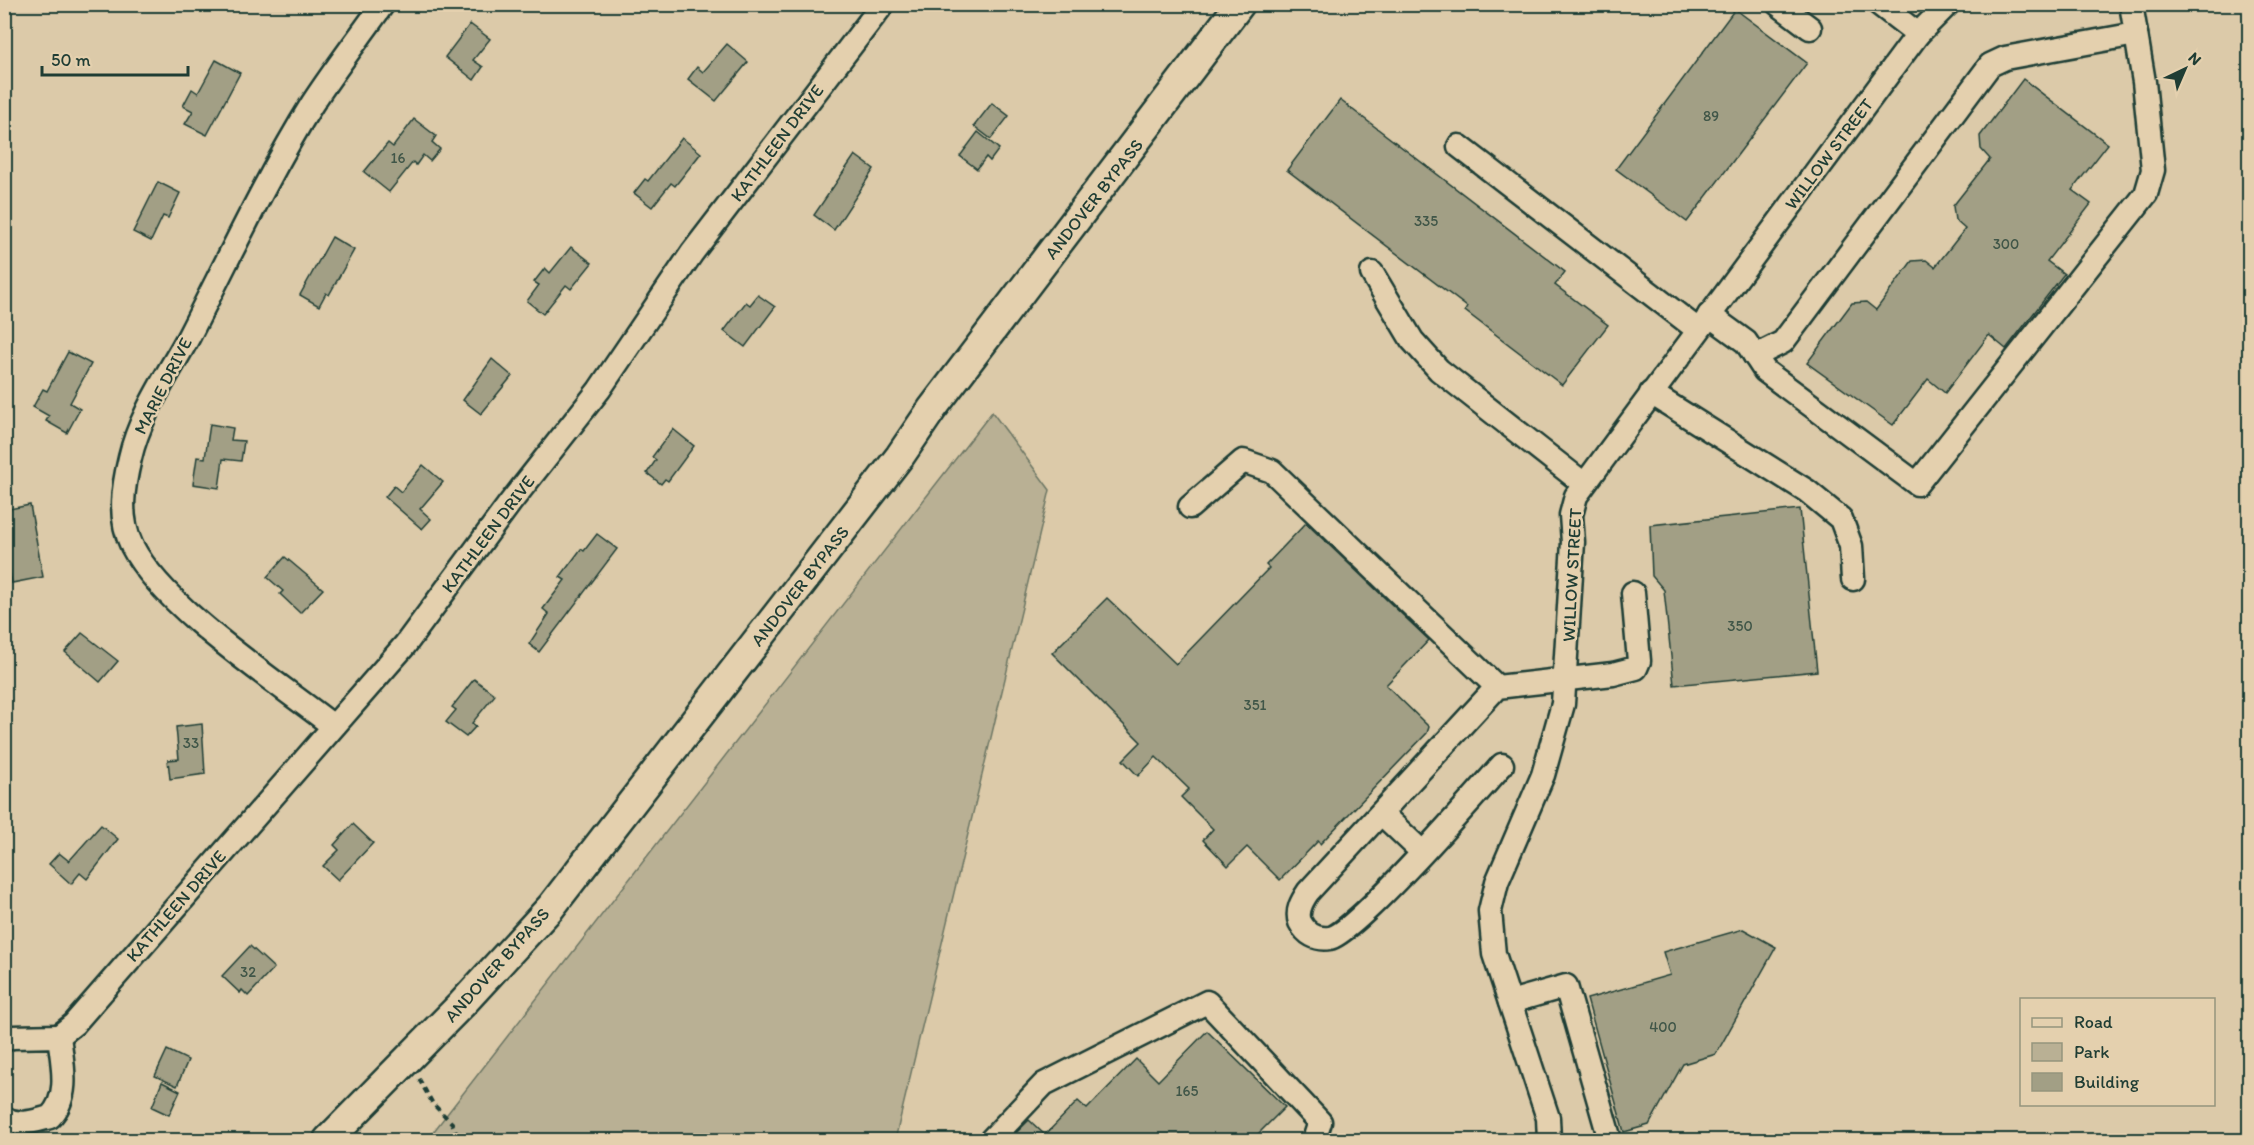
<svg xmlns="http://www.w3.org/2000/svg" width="2254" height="1145" font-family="Itim,sans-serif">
  <rect width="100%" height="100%" fill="#dccaa9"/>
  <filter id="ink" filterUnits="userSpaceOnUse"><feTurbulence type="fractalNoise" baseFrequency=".0167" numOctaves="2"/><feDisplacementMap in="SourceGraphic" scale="12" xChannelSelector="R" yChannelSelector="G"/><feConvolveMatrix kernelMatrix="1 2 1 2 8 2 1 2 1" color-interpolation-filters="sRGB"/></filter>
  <g filter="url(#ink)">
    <polygon fill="#b9b094" stroke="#6c7664" stroke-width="1.5" points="992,412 1050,490 895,1140 427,1140"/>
    <g fill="#a29f85" stroke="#1f3d34" stroke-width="1.5">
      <polygon points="1735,9 1807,63 1687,222 1616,169"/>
      <polygon points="470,24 490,39 473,60 483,67 474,80 445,57"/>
      <polygon points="727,44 748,62 716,101 688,79 697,67 703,72"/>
      <polygon points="216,60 240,73 207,135 185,124 193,111 183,106 192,89 198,93"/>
      <polygon points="2023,79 2108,144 2072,190 2091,204 2047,261 2064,274 2006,349 1989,335 1945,393 1928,379 1893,425 1807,363 1852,303 1866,302 1876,310 1912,261 1926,260 1935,267 1965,229 1955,220 1953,206 1990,159 1981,149 1980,136"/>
      <polygon points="1340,100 1565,272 1555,285 1608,325 1562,385 1465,311 1467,307 1287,170"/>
      <polygon points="992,103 1009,116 991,139 974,126"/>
      <polygon points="414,119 436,136 432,142 440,149 430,161 423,155 416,165 413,162 389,192 364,172 388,143 393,147"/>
      <polygon points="978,132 999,149 990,161 986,157 977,169 960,156"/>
      <polygon points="682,138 701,153 675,186 671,183 652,207 634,193 645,179 648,181"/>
      <polygon points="855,155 874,169 834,230 814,215"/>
      <polygon points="158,182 180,193 168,218 163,216 151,241 133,232"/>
      <polygon points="332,237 354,250 329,295 326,293 319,306 300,295"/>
      <polygon points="571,247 592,263 571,289 566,285 543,314 527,301 539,285 534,282 545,268 550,273"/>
      <polygon points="758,295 775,307 745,347 724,331 746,302 750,305"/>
      <polygon points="68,352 91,364 70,403 80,409 67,433 46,421 49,416 33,407 43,389 47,391"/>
      <polygon points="492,359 512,376 481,414 463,400"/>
      <polygon points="210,424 233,428 231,440 244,441 241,461 223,459 219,488 193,484 197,457 205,458"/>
      <polygon points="673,429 694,446 668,481 665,479 661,484 647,473 656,460 652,457"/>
      <polygon points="423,465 443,482 420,509 431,519 422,529 385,497 394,486 401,492"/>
      <polygon points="30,505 43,577 12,583 4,541 4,510"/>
      <polygon points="1800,509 1817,671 1674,685 1664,590 1652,576 1650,525"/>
      <polygon points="1306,523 1429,640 1386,685 1429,727 1427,733 1320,844 1318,841 1280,880 1247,847 1228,866 1203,840 1213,829 1181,797 1189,789 1156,757 1138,776 1123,760 1141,742 1052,653 1107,598 1176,664 1269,568 1266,565"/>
      <polygon points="597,534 617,549 539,652 529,644 549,614 543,609 565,580 560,577 581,549 584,551"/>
      <polygon points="285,557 323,589 300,613 280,594 283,591 267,577"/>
      <polygon points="82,633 118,661 100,682 65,652"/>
      <polygon points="474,679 495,695 472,723 476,726 466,737 446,722 456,710 452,707"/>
      <polygon points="202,724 205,774 170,779 168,760 179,759 176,727"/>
      <polygon points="353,824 373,843 338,880 323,866 339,850 334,845"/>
      <polygon points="101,825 118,839 87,879 80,873 71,884 49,864 59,853 69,861"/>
      <polygon points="1743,929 1776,947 1716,1054 1683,1064 1649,1125 1624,1132 1587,999 1670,975 1663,952"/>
      <polygon points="250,946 274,968 248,996 242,990 240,993 222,976"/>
      <polygon points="1207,1031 1285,1107 1252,1140 1009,1140 1029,1120 1045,1135 1078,1101 1087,1109 1136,1059 1158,1081"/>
      <polygon points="167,1050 188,1060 177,1086 155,1076"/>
      <polygon points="162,1082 180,1091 169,1115 152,1107"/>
    </g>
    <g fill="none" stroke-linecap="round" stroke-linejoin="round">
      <g stroke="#1f3d34" stroke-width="27">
        <g id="minor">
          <polyline points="1778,4 1810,28"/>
          <polyline points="1879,4 1918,34"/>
          <polyline points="1459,146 1698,330"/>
          <polyline points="1372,273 1412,340 1439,370 1584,484"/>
          <polyline points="1709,315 1746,342 1765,371 1917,484 2146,194 2153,170 2144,82 2131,4"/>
          <polyline points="1755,356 1783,342 1990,65 2005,58 2136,34"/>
          <polyline points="1651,393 1807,491 1841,519 1851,546 1853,579"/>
          <polyline points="1190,507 1243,461 1272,471 1497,687"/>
          <path d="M333 726C276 681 164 609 132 546 118 517 123 487 130 458 140 414 168 375 189 336 229 258 266 178 312 104 334 70 359 38 383 4"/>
          <path d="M1502 765C1478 792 1354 934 1330 938 1316 940 1306 934 1300 922 1296 911 1302 901 1308 892L1497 687 1613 674 1636 668 1639 661 1633 593"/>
          <polyline points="1382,814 1422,852"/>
          <polyline points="1510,1002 1566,986 1610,1140"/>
          <polyline points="59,1036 74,1024 405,645 510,503 599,390 692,253 883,4"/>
          <path d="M4 1040 12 1037 59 1036C62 1063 71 1096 50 1117 34 1121 20 1127 4 1118"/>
          <polyline points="991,1140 1044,1084 1207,1002 1320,1122 1314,1140"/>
          <polyline points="1549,1140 1548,1118 1494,954 1490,911 1497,882 1543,775 1563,704 1573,542 1571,515 1576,496 1918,34 1948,4"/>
        </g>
      </g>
      <g stroke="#1f3d34" stroke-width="33">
        <polyline id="major" points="328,1140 461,1005 551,907 900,456 932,409 1240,4"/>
      </g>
      <polyline stroke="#1f3d34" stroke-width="4" stroke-dasharray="6 4.5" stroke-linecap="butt" points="419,1079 433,1104 452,1123 459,1140"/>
      <use href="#minor" stroke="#e4d0ae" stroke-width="22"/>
      <use href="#major" stroke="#e4d0ae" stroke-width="28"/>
    </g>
  </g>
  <g text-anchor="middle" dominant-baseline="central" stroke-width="5" stroke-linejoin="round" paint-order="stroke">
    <g font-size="15" fill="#405648">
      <text x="1711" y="116">89</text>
      <text x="398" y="158">16</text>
      <text x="1426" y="221">335</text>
      <text x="2006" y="244">300</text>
      <text x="1740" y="626">350</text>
      <text x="1255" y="705">351</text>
      <text x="191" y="743">33</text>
      <text x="248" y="972">32</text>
      <text x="1663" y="1027">400</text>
      <text x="1187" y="1091">165</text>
    </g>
    <g font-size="18" fill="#1f3d34" stroke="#e4d0ae">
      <text transform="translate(777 143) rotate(-53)">KATHLEEN DRIVE</text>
      <text transform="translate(1829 154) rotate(-53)">WILLOW STREET</text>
      <text transform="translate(1094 199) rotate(-52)">ANDOVER BYPASS</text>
      <text transform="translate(163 386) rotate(-63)">MARIE DRIVE</text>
      <text transform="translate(488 534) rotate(-53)">KATHLEEN DRIVE</text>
      <text transform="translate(1572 575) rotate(-87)">WILLOW STREET</text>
      <text transform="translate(800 586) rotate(-52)">ANDOVER BYPASS</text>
      <text transform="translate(176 906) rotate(-49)">KATHLEEN DRIVE</text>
      <text transform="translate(497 965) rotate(-48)">ANDOVER BYPASS</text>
    </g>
  </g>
  <rect width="2254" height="1145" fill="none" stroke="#e4d0ae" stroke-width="24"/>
  <rect x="12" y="12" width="2230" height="1121" fill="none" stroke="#1f3d34" stroke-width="2" filter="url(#ink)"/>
  <rect x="2020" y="998" width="195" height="108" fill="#e4d0ae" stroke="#95957d" stroke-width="1.5"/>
  <rect x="2032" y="1018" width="30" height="9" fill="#e4d0ae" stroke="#95957d" stroke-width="1.5"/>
  <text x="2074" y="1028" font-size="18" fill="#1f3d34">Road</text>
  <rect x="2032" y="1043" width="30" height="18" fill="#b9b094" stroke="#95957d" stroke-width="1.5"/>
  <text x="2074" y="1058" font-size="18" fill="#1f3d34">Park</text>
  <rect x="2032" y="1073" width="30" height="18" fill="#a29f85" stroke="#95957d" stroke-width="1.5"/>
  <text x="2074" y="1088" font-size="18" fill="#1f3d34">Building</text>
  <g transform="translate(2185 69) rotate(44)" stroke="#e4d0ae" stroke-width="4.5" paint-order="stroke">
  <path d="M0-4.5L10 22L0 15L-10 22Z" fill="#1f3d34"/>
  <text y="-9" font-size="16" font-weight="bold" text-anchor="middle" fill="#1f3d34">N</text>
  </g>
  <path d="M42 66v9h146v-9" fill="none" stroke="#1f3d34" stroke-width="3"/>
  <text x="51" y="66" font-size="18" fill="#1f3d34" stroke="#e4d0ae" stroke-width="4.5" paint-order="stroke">50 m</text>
</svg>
